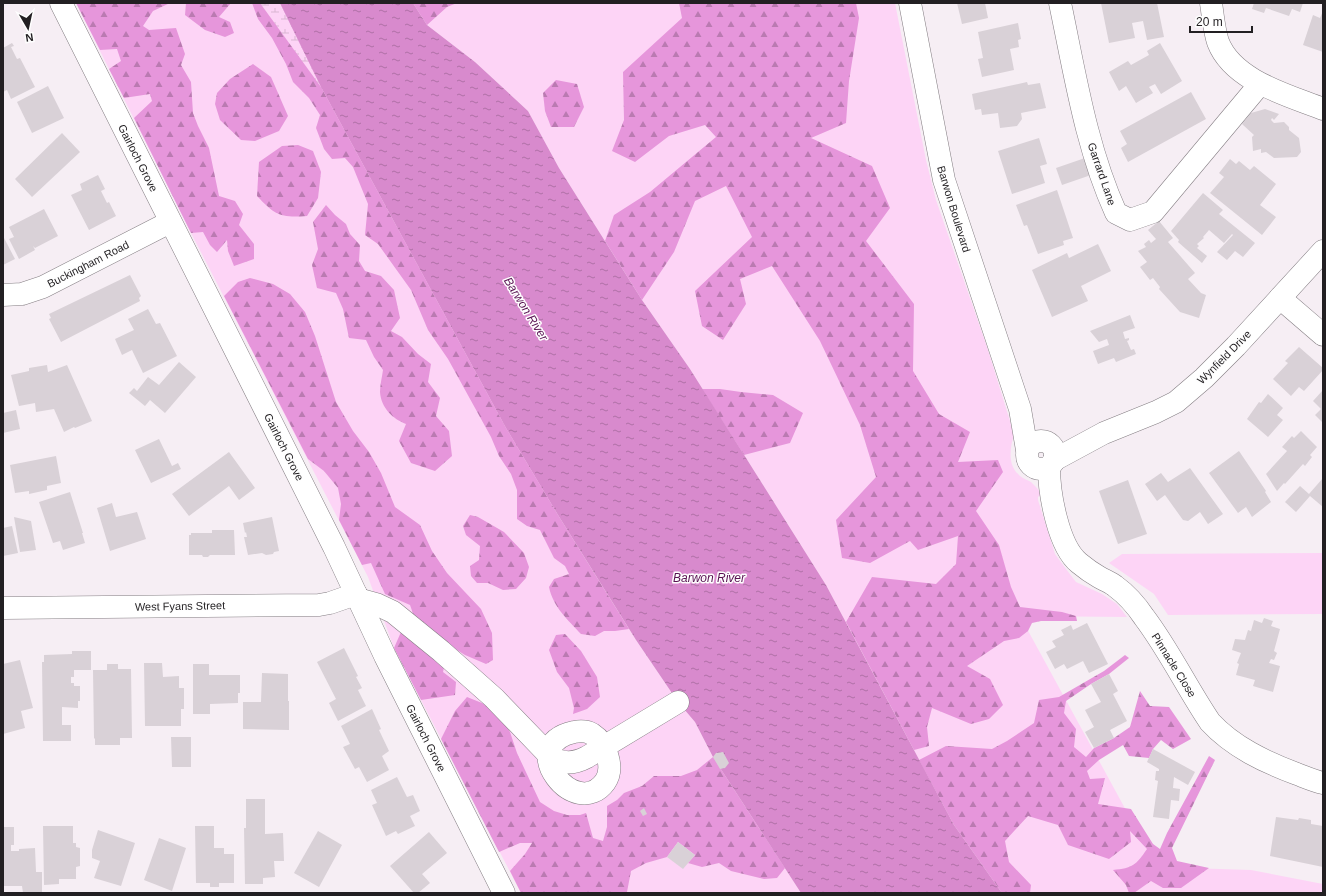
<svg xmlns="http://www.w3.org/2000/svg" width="1326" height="896" font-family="Helvetica,sans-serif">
  <defs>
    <pattern id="forest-firs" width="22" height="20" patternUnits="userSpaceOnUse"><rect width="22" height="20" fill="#e696db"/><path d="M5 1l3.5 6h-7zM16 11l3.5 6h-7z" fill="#ba7ab1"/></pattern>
    <pattern id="wetland-marsh" width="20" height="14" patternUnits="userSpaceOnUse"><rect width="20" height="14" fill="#fdd4f6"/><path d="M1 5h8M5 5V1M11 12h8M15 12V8" fill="none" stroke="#d9b6d3"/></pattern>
    <pattern id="water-ripples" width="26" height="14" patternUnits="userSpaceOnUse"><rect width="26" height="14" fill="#d88acd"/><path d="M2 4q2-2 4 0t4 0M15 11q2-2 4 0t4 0" fill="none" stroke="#af70a6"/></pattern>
  </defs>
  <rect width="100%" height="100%" fill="#f6eef4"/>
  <g fill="#fdd4f6">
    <polygon points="76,3 280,3 558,515 636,640 678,702 695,722 713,757 801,893 521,893 394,648 368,577 191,233"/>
    <path d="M413 3H895L926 160 936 200 988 350 1014 434C1010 449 1007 465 1020 476 1024 479 1028 480 1031 482 1035 486 1039 490 1042 494L1038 497V500L1055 554 1063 565 1076 582 1102 594 1117 604 1127 617 1020 616 1157 867 1251 870 1323 884V893H1002L954 825 826 585 690 369 642 300 559 168 528 111 475 62 427 25Z"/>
    <polygon points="1323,553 1323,614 1168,615 1154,594 1109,563 1122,554"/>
  </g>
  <g fill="url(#forest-firs)">
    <polygon points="76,3 170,3 153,11 143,26 149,30 176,28 185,54 181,65 191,82 193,113 198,126 209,148 219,196 235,201 243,214 239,225 254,244 254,259 234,266 228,251 227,240 217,252 210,245 203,232 191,233 134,118 152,101 150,94 124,98 109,69 121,61 117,49 100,50"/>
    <polygon points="186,3 231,3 219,17 230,22 234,33 225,37 205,30 185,15"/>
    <path d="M252 3H280L321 87 506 428 558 515 629 629 615 631H604L595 636 581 634C568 620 553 607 549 587L554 579 569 574 565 566 554 558 540 530 527 526 517 519V490L511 474 499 456 491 437 448 359 428 330 411 290 378 244 365 235 368 204 353 167 345 158 332 159 324 149 316 128 320 115 309 98 293 82 286 64 272 38 258 19Z"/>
    <polygon points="413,3 457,3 447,7 427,25"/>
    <polygon points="679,3 856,3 859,18 849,81 846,123 811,138 872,166 890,208 866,241 914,304 913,371 939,414 970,432 958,462 998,460 1003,472 976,511 999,545 1011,587 1020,607 1062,612 1076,616 1077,621 1041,621 1032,623 1028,631 1019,638 1004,641 967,666 990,679 1003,705 989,719 971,724 932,708 927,727 929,746 914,750 846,622 872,577 936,584 956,564 958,536 918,550 910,541 870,563 842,558 836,520 876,477 860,425 820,341 772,266 740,279 746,304 723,340 702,326 695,291 752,237 726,186 695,201 674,252 642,300 605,241 614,215 650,192 716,137 705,125 669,136 635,162 612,151 624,120 623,72 682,18"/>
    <polygon points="253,64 271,77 288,116 279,131 255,141 241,140 220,120 215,104 217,93 230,79"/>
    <polygon points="556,80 577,84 584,107 574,127 551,127 545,111 543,93"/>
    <path d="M298 145 313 151 321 172 318 198 307 216C280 218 275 215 257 196L259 162 282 146Z"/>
    <path d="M326 205 335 215 346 224 350 234 360 245 359 261 365 271 381 276 394 290 400 318 391 331 402 337 418 354 431 364 428 382 440 398 436 416 449 431 452 456 435 471 411 463 399 441 406 424C393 419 381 408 380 392 380 385 382 377 383 370L374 357 366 340 349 338 343 309 336 293 317 288 312 265 318 249 313 222Z"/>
    <polygon points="250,278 273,284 290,294 305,312 315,336 336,402 353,431 369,452 381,473 395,507 420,525 432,551 447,573 481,609 492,633 493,660 486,664 465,655 449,645 443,672 456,682 455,695 421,700 394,648 401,632 416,622 410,605 385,594 371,563 362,565 339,520 341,504 338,488 324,471 308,459 224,296 238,282"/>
    <polygon points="702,389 720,389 741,392 773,395 803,413 790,443 744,455"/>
    <polygon points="470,515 478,517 504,532 524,553 529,567 526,578 516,589 503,590 488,583 477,583 471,576 470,566 479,560 480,546 466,535 463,526"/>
    <polygon points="565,634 581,651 597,677 600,697 587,709 573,714 574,708 569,688 557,672 549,650 556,635"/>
    <path d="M1125 655 1129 658 1109 674 1091 684 1066 701 1064 713 1076 729 1074 747 1086 757 1094 748 1114 738 1130 727 1140 691 1150 706 1169 707 1191 739 1173 749 1161 740 1153 749 1149 758 1129 756 1123 745 1099 760 1087 771 1090 779 1105 778 1098 804 1131 809 1153 844 1160 849 1167 833 1209 756 1215 760 1172 848 1177 861 1209 868 1181 888H1163L1151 881 1134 893H1129L1126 885 1113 870C1133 868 1136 865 1147 849L1130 831 1131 842 1109 859 1068 845 1058 825 1028 816 1005 841 1009 862 1031 885 1030 893H1002L954 825 919 760 946 746 992 749 1007 741 1034 723 1039 700 1059 697 1104 671Z"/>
    <polygon points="467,697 482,703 498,713 510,732 517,753 540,802 554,811 567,815 580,815 586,813 593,838 603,841 607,827 607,806 617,800 624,793 642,786 654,776 681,776 697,770 713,757 785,868 777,878 764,879 731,871 719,863 702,867 688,863 695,855 678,842 667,857 646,863 631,871 627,892 625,893 521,893 510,871 525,854 532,843 520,843 499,852 441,739 455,711"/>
  </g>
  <polygon fill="url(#wetland-marsh)" points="260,3 280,3 321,87"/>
  <polygon fill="url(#water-ripples)" points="280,3 413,3 427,25 475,62 528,111 559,168 642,300 690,369 826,585 954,825 1002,893 801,893 713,757 695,722 678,702 636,640 558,515 506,428 321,87"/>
  <g fill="#d9d1d7">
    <polygon points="957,3 985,3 988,18 962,24"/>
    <polygon points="1101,3 1157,3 1164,37 1147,40 1143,21 1132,23 1135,38 1109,43"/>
    <polygon points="1254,3 1303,3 1300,12 1292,9 1289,16 1266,8 1264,13 1252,9"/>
    <polygon points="1323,11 1323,52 1303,45 1313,15 1320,18"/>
    <polygon points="1018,23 1021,39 1018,40 1019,47 1010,49 1014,70 982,77 978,59 983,58 978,32"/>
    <polygon points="12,43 14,46 11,47 17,59 20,58 35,87 11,99 7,90 3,92 3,48"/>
    <polygon points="1160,43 1182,81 1161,94 1155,84 1149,87 1153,93 1136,103 1126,86 1119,91 1109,72 1128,61 1131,65 1149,55 1147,51"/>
    <polygon points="1027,82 1028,85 1040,83 1046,108 1021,113 1022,119 1017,126 1000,128 998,113 982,115 981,109 975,110 972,94"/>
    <polygon points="48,86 64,118 32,133 17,102"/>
    <polygon points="1191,92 1206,119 1128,162 1121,148 1127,144 1120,131"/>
    <polygon points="1265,109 1279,114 1274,120 1272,118 1271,120 1274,123 1284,122 1289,127 1289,130 1299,138 1301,152 1297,157 1274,158 1266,152 1261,153 1261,149 1253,151 1252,137 1254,135 1242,124 1251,113"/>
    <polygon points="62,133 80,152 32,197 15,179"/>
    <polygon points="1039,138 1047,164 1040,166 1045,183 1012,194 998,151"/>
    <polygon points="1085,158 1091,175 1062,185 1056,168"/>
    <polygon points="1230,159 1236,164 1239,161 1250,170 1254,166 1276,184 1260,205 1276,217 1262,235 1210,193 1224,177 1219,173"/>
    <polygon points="98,175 105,189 101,191 107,203 109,202 116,216 89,230 71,195 82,190 80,184"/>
    <polygon points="1057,190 1073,238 1063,241 1064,245 1038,254 1027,225 1024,226 1016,205"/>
    <polygon points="1203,193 1223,210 1219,214 1255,243 1243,257 1235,251 1227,260 1217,252 1233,235 1232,234 1224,243 1209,230 1203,237 1204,238 1197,244 1199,246 1197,248 1207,256 1202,263 1178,242 1179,240 1171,231"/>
    <polygon points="44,209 58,236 35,248 33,246 35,250 19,259 9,239 14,237 9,227"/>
    <polygon points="1159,221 1173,238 1168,242 1195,273 1188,279 1201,293 1206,295 1199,318 1180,312 1159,289 1160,287 1153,278 1150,280 1140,267 1147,262 1138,251 1146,247 1144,244 1149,240 1151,243 1156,239 1148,230"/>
    <polygon points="3,236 15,259 3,265"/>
    <polygon points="1098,244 1111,271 1081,286 1088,301 1052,317 1032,270 1067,253 1069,258"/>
    <polygon points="130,275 141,296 139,298 140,301 61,342 49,319 51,318 49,314"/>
    <polygon points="148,309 156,324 160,323 177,356 143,373 132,350 122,355 115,339 134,330 128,319"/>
    <polygon points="1130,315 1135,328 1123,332 1125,339 1129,338 1129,340 1127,341 1131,350 1134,349 1136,354 1116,362 1114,358 1098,364 1093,351 1109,345 1107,339 1099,342 1090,331"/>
    <polygon points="1299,347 1323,368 1323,370 1304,391 1299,387 1291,396 1273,379 1288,363 1285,361"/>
    <polygon points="179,362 196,377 165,413 150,400 145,406 129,393 134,388 137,391 148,377 159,385"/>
    <polygon points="47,365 48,372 67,365 92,421 75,428 74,427 64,432 54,409 36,412 35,403 19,406 11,375 29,371 29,368"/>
    <polygon points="1323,390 1323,423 1315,415 1321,409 1313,401"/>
    <polygon points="1268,394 1283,408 1277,415 1283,420 1268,437 1247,419 1259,402 1261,403"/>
    <polygon points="16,410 20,429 3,433 3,413"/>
    <polygon points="1301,431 1317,447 1310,455 1312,457 1305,466 1303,464 1285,484 1284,483 1277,491 1266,474 1287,451 1282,447 1292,436 1294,438"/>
    <polygon points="159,439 172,466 178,463 181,469 151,483 135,450"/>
    <polygon points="1239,451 1266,491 1265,492 1271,502 1252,517 1246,507 1238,513 1209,473"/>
    <polygon points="229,452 255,488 239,500 229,486 189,516 172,494"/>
    <polygon points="56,456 61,483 47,486 47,490 29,494 29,491 15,493 10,465"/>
    <polygon points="1190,468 1223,514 1208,524 1200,512 1188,521 1183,520 1165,495 1157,501 1145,484 1161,473 1168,482"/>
    <polygon points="1323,478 1323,507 1310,496 1296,512 1285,502 1300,486 1309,494"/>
    <polygon points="1128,480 1147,534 1118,544 1099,491"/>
    <polygon points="70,492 83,533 82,533 85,543 63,550 60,541 53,543 39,502"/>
    <polygon points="112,503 116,517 137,512 146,539 110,551 97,508"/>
    <polygon points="14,517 31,521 36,550 20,552"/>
    <polygon points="272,517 279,551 274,552 273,554 266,555 262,553 248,555 244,537 247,537 246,532 245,533 243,523"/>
    <polygon points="12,526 18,553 3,556 3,528"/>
    <polygon points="212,530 234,530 235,555 210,555 208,557 203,557 202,555 189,555 189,535 191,535 191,533 212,533"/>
    <polygon points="1264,618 1273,621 1271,626 1280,629 1274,651 1277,653 1274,660 1271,659 1269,663 1280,666 1273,692 1253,686 1255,680 1236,675 1239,664 1237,663 1241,653 1232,650 1235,639 1245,640 1248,630 1251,631 1254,620 1262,623"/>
    <polygon points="1087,623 1108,664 1089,673 1083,661 1067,669 1064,664 1055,669 1046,652 1056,647 1052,641 1064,635 1061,630 1071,625 1073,630"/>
    <polygon points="344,648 358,676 356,677 362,688 358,690 366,706 338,721 329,703 336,699 317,662"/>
    <polygon points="72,651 91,651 91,670 74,670 74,677 71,677 71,683 74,683 74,686 80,686 80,701 78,701 78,708 62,707 62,725 71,725 71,741 43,741 42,662 44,662 44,655 72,654"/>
    <polygon points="20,660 33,708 21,711 25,728 3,734 3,664"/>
    <polygon points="144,663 162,663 163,677 179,676 179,688 184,688 184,709 181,709 181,726 145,726"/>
    <polygon points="107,664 118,664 118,669 131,669 132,738 120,738 120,745 95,745 95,739 94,738 93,670 107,670"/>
    <polygon points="193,664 209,664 209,675 240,675 240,693 238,693 238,703 210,704 210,714 193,714"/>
    <polygon points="262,673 288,674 288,701 289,701 289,730 243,729 243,702 261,702"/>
    <polygon points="1109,674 1118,691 1113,694 1127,721 1110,730 1114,738 1094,748 1085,732 1094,727 1085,710 1101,702 1091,684"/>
    <polygon points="372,709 381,729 379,730 389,751 382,756 389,770 367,782 359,767 355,769 343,747 350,744 341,726"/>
    <polygon points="171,737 191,737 191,767 172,767"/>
    <polygon points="1153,749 1195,772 1188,785 1174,777 1173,788 1180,789 1179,801 1171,800 1169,819 1153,817 1158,781 1155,780 1156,771 1159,771 1159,769 1147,762"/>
    <polygon points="723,752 729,763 725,768 720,769 713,757 716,753"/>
    <polygon points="397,777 407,797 413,795 420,811 410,816 415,826 398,834 396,831 386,836 372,805 377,803 371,790"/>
    <polygon points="246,799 265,799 265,834 283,833 284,861 274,861 275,877 263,878 263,884 245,884 244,828 246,828"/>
    <polygon points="644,808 647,814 643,816 640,811"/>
    <polygon points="1276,817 1298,820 1299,818 1311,820 1311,824 1323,826 1323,867 1270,856"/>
    <polygon points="43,826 73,826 73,843 76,843 76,847 80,848 80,866 76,867 76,879 59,879 59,884 44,885"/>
    <polygon points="195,826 214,826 214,848 224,848 224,854 234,854 234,883 219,883 219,887 210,887 210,883 196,883"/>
    <polygon points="3,827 14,827 14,845 11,845 11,851 19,851 19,849 35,848 36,872 42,872 42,892 23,893 22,886 3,886"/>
    <polygon points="98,830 135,843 121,886 94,878 100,861 92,858 92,850"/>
    <polygon points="318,831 342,845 319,887 294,873"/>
    <polygon points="429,832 447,853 422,874 430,883 418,893 414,893 390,866"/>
    <polygon points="159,838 186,848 172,891 144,880"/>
    <polygon points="678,842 695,855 683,869 667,857"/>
  </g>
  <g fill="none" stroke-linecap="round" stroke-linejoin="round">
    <g stroke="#847e83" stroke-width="23">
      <g id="minor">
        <polyline points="61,3 334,547 385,656 504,893"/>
        <polyline points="910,3 944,180 1020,409 1027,450"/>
        <path d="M1060 3C1075 74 1086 147 1116 213L1130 220 1153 212 1260 84"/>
        <path d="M1211 3C1213 16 1214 30 1218 42 1233 81 1288 95 1323 109"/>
        <polyline points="3,295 22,294 43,287 170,222"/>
        <polyline points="1280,298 1323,335"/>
        <circle cx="1041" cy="455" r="14"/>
        <polyline points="1054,460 1104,433 1156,412 1176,402 1204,378 1236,346 1323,251"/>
        <path d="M1049 467C1049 493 1058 546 1079 563 1085 568 1092 573 1099 577 1104 580 1110 582 1115 586 1126 594 1136 605 1144 617 1169 650 1187 688 1210 722 1233 747 1265 762 1297 774 1305 777 1314 781 1323 783"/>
        <path d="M358 599 376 604 393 612 441 651 494 698 549 755C561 765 574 764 587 757L678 702"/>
        <polyline points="3,608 319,605 330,603 356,594"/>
        <path d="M574 732C580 731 587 731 592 734 606 743 615 768 605 782 576 822 514 745 574 732Z"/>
      </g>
    </g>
    <use href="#minor" stroke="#fff" stroke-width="22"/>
  </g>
  <g text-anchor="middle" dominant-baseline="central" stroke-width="3" stroke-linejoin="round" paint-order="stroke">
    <g font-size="11" fill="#221f22" stroke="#fefefe">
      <text transform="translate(138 158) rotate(63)">Gairloch Grove</text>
      <text transform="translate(1102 174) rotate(71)">Garrard Lane</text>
      <text transform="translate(954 209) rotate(73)">Barwon Boulevard</text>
      <text transform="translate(88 264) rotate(-27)">Buckingham Road</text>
      <text transform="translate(1224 357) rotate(-45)">Wynfield Drive</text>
      <text transform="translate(284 447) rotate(63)">Gairloch Grove</text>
      <text transform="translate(180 606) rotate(-1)">West Fyans Street</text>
      <text transform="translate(1174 665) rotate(58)">Pinnacle Close</text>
      <text transform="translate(426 738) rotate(63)">Gairloch Grove</text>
    </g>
    <g font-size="12" font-style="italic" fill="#581252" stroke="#fefefe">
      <text transform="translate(526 309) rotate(58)">Barwon River</text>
      <text x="709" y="578">Barwon River</text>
    </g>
  </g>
  <rect width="1326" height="896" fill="none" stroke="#221f22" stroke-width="8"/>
  <g transform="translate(28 28) rotate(171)" stroke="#fefefe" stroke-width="3" paint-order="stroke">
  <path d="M0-3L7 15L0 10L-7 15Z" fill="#221f22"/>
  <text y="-6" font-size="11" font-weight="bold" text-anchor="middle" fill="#221f22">N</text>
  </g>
  <path d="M1190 26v6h62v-6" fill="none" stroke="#221f22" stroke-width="2"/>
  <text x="1196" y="26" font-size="12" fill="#221f22" stroke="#fefefe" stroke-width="3" paint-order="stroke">20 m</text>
</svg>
